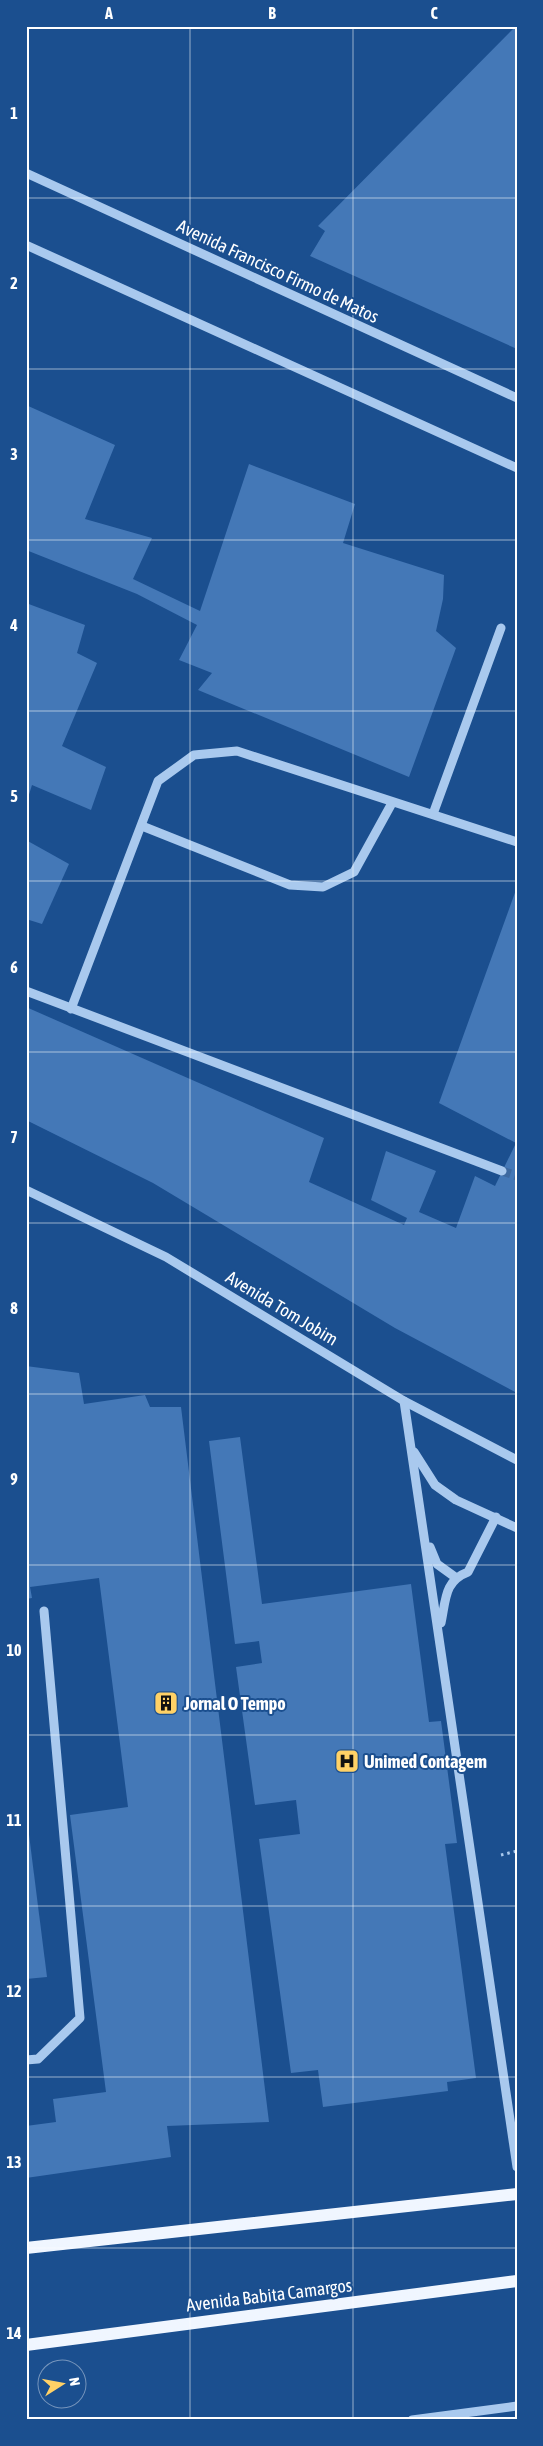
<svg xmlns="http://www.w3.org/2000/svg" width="543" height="2446" font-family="'Asap Condensed',sans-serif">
  <rect width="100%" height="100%" fill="#1b4f8f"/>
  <g fill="#4478b7">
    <polygon points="516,26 517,26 517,349 310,256 325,231 318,226"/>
    <polygon points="26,405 115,445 85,519 152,538 133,579 200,611 249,464 355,504 343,543 444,575 443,599 436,631 456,648 409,777 198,690 212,673 179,660 197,625 137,594 26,550"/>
    <polygon points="26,603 85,625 77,653 97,663 62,746 106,767 91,810 32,785 26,804"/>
    <polygon points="26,840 69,864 42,924 26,919"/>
    <polygon points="517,887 517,1393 395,1328 153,1183 26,1120 26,1007 324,1138 309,1182 404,1225 407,1218 371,1200 386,1151 436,1171 419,1212 456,1228 475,1176 495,1186 516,1143 439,1103"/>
    <polygon points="26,1366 79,1373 84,1404 145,1395 150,1407 181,1407 269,2122 167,2126 171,2157 26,2178 26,2126 56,2122 53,2099 106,2092 70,1815 128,1807 99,1578 30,1587 32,1598 26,1599"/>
    <polygon points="240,1437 262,1604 411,1584 429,1722 441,1721 457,1843 445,1844 476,2078 447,2082 448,2091 323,2107 318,2070 291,2073 259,1839 300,1834 296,1800 255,1805 236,1667 262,1663 259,1641 235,1644 209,1441"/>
    <polygon points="26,1811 47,1977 26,1979"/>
  </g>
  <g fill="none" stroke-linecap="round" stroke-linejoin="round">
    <polyline stroke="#3d69a0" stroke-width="9" stroke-dasharray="9 4.5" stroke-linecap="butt" points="502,1171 517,1176"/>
    <polyline stroke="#a9c9ee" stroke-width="3" stroke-dasharray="2.5 4" stroke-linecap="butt" points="501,1855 517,1851"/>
    <g stroke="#a9c9ee" stroke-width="9">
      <polyline points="26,173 517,398"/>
      <polyline points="26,245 517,468"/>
      <polyline points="433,814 501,628"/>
      <polyline points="142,826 290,885 323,887 354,872 392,803"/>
      <polyline points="26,991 502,1171"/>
      <polyline points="71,1009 158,781 194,755 237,751 517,842"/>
      <polyline points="26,1190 166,1257 404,1401 517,1460"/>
      <polyline points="404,1401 517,2167"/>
      <polyline points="414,1452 435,1485 456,1500 517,1528"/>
      <polyline points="430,1547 437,1564 455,1577"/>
      <path d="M441 1623C446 1600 444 1581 468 1572L496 1517"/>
      <polyline points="26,2060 38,2059 80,2018 44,1611"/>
      <polyline points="412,2420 517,2406"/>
    </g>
    <g stroke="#f0f6ff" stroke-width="12">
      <polyline points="26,2248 517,2194"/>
      <polyline points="26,2345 517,2281"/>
    </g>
  </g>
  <path fill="none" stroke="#fff" stroke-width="1" stroke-opacity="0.55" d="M190 26V2420M353 26V2420M26 198H517M26 369H517M26 540H517M26 711H517M26 881H517M26 1052H517M26 1223H517M26 1394H517M26 1565H517M26 1735H517M26 1906H517M26 2077H517M26 2248H517"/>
  <defs>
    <g id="building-square" transform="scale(1.25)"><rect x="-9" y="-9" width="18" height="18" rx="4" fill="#ffd166" stroke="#1b4f8f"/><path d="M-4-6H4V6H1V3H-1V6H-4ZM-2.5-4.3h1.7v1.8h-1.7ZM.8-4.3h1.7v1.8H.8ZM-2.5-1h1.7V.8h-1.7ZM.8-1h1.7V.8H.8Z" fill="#111"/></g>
    <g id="hospital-square" transform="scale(1.25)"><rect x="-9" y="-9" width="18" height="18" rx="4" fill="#ffd166" stroke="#1b4f8f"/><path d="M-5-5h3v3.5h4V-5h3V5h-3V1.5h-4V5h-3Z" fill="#111"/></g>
  </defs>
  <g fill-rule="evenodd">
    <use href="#building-square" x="166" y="1703"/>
    <use href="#hospital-square" x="347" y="1761"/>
  </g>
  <g text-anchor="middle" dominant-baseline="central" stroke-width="4" stroke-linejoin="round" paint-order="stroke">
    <g font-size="18" fill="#fff" stroke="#1b4f8f">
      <text transform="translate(278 271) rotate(25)">Avenida Francisco Firmo de Matos</text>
      <text transform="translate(282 1308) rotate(31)">Avenida Tom Jobim</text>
      <text transform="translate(269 2295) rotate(-7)">Avenida Babita Camargos</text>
    </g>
    <g font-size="18" font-weight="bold" fill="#fff" stroke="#1b4f8f" text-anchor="start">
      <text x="184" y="1703">Jornal O Tempo</text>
      <text x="364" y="1761">Unimed Contagem</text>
    </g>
  </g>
  <rect width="543" height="2446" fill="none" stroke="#1b4f8f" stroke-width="55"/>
  <g transform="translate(62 2384) rotate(79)"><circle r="24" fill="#1b4f8f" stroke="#7695bc"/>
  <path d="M0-4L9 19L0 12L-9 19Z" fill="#ffd166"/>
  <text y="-8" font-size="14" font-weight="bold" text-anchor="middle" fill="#ffffff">N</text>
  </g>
  <rect x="28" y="28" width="488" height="2390" fill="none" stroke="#fff" stroke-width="2"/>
  <g font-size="16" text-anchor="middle" font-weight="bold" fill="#fff">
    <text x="109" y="19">A</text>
    <text x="272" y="19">B</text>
    <text x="434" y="19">C</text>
    <text x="14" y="119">1</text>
    <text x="14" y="289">2</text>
    <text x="14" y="460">3</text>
    <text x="14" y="631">4</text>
    <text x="14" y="802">5</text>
    <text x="14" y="973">6</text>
    <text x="14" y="1143">7</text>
    <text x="14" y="1314">8</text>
    <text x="14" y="1485">9</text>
    <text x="14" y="1656">10</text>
    <text x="14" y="1826">11</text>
    <text x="14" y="1997">12</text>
    <text x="14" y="2168">13</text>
    <text x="14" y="2339">14</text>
  </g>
</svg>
